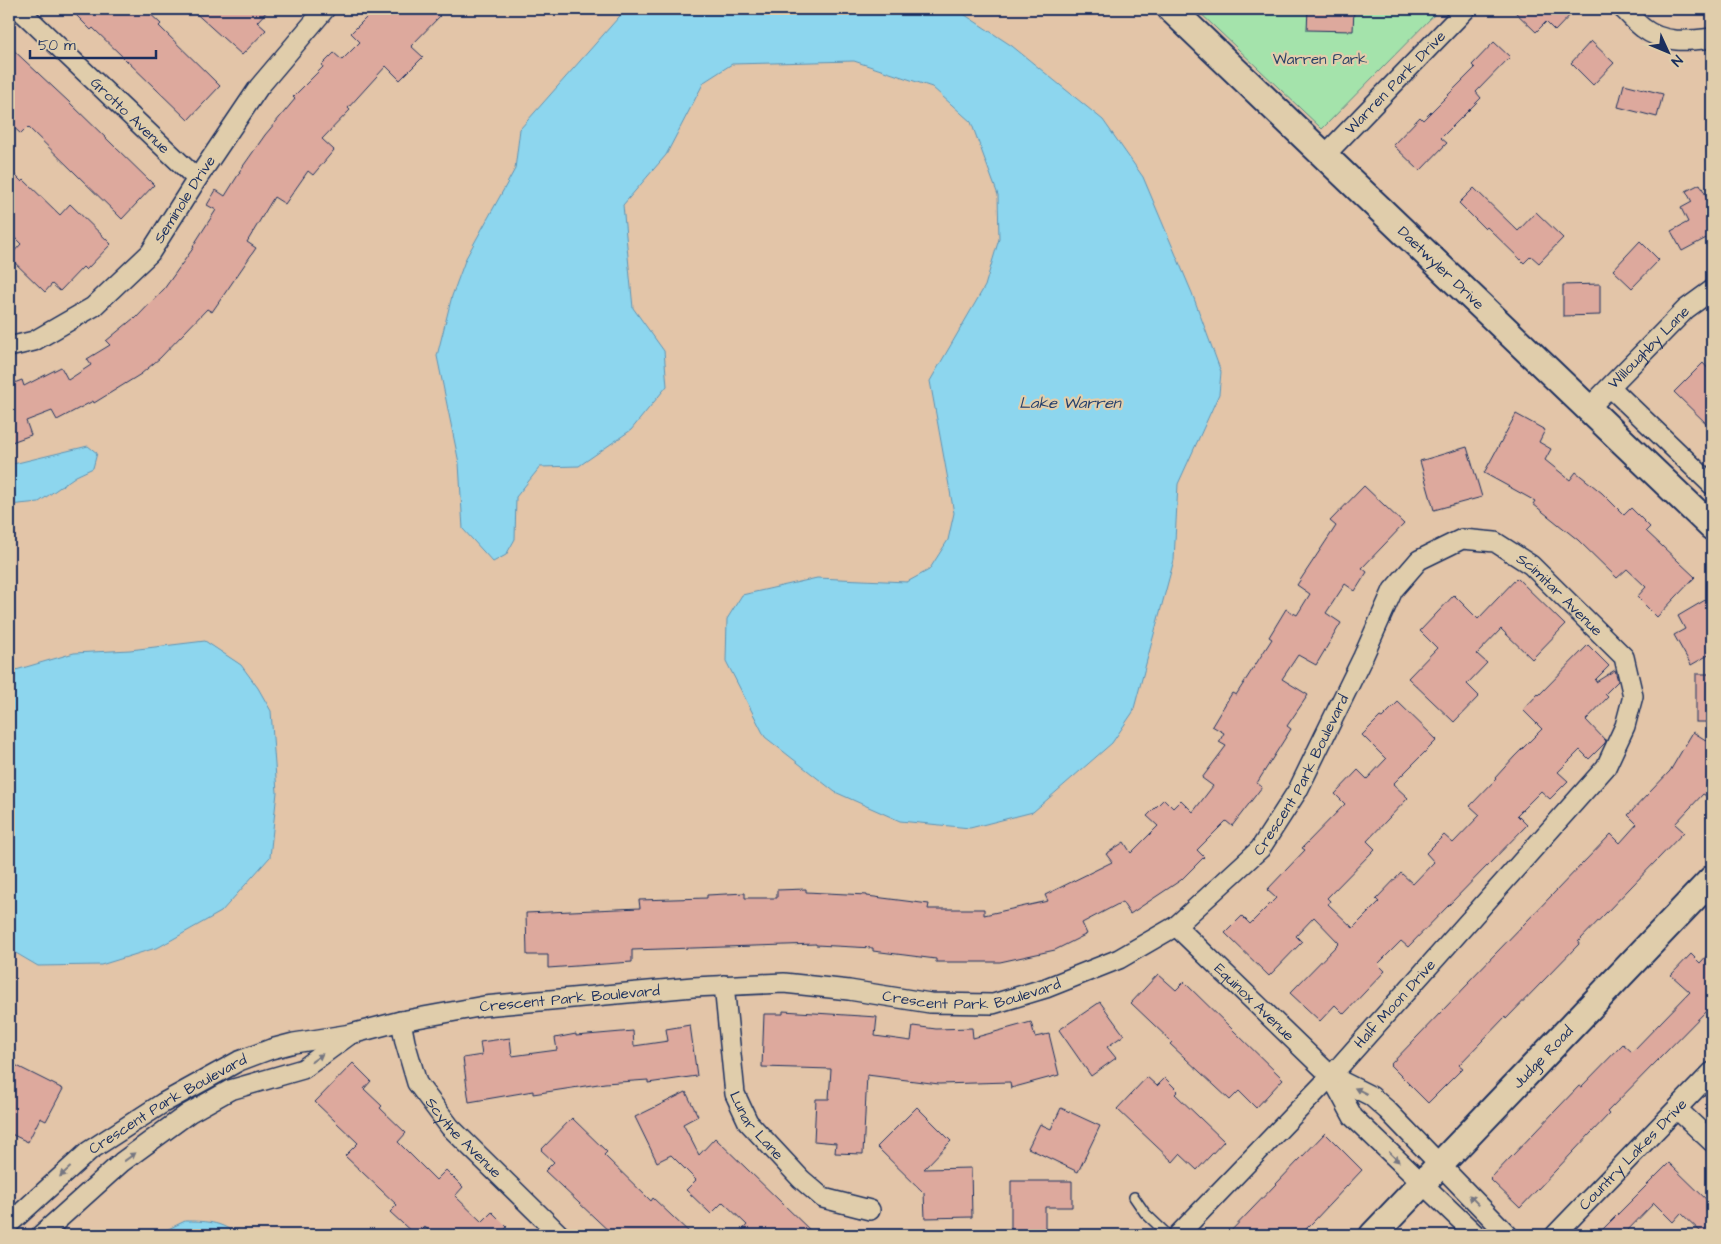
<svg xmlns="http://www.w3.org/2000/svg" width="1721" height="1244" font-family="'Architects Daughter',sans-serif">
  <rect width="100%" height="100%" fill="#e3c5a8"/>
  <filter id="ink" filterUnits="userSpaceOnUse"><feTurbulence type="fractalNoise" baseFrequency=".02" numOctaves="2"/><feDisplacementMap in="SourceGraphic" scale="10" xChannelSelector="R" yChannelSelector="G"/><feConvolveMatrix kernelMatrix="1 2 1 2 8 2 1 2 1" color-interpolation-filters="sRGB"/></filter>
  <g filter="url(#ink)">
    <polygon fill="#a4e3ab" stroke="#608984" points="1196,9 1440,9 1322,129"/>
    <g fill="#8dd6ee" stroke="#5f93b4">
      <polygon points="626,9 956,9 1012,46 1103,120 1143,177 1192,293 1221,372 1219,394 1178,484 1174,560 1133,712 1112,743 1033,812 970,828 900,821 835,792 765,737 726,661 727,619 742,595 817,578 907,582 929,570 948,540 954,513 930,381 985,286 999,239 998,195 971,122 932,87 854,61 732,64 704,82 666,155 623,205 633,308 664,351 667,386 631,430 579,466 540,467 516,497 515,539 506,555 493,562 463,529 459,463 437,356 452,296 466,258 515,169 520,129"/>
      <polygon points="88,446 97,453 93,468 76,476 39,502 9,505 9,465"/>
      <polygon points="205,641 241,665 258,688 271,711 277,792 270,857 221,912 159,947 101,965 38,966 9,949 9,672 74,653 130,650"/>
      <path d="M185 1221C203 1221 223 1221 236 1235H156Z"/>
    </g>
    <g fill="#dda99d" stroke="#1b2f5e">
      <polygon points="70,9 145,9 161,24 159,26 220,86 188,120 93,28 91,30"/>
      <polygon points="191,9 269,9 257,22 266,30 242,55"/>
      <polygon points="375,9 433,9 440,16 411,46 423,57 400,80 386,66 348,108 350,110 322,139 334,150 313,175 308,171 285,204 274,197 247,242 256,248 212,312 207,309 160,358 141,374 94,403 93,401 57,420 52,411 26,421 31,435 9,443 9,385 22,380 24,386 61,367 68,380 91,365 87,359 110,345 106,341 134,318 135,319 164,289 194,247 193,246 216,210 207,205 216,190 225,196 240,172 239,172 265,135 295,99 293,97 323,67 322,65 334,53 342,60 360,42 351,33"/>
      <polygon points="1308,9 1354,9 1353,31 1307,30"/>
      <polygon points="1512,9 1576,9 1555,31 1546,22 1536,32"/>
      <polygon points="1591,41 1614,63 1593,85 1571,63"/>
      <polygon points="1494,42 1510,57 1476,92 1481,98 1441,138 1447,143 1420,171 1393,145 1420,117 1423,120 1475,68 1472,65"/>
      <polygon points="9,46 69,102 154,185 122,219 28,127 21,134 9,123"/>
      <polygon points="1624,84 1663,94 1657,117 1618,107"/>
      <polygon points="9,169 22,182 24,180 60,215 70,204 111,244 86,270 83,267 60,291 52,284 45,292 9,257 21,244 9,232"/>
      <polygon points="1700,184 1712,207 1712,235 1682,251 1671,231 1688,222 1681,208 1692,202 1686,191"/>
      <polygon points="1474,188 1518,231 1536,212 1563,238 1539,263 1531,256 1524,263 1487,227 1485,229 1459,203"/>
      <polygon points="1640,241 1659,260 1632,288 1613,270"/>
      <polygon points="1600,284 1600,315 1563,316 1563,285"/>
      <polygon points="1703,363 1712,373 1712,429 1674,392"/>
      <polygon points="1516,414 1545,430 1539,442 1551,449 1545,460 1570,480 1576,472 1602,493 1624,515 1631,508 1650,527 1646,531 1695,577 1657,617 1637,597 1646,587 1627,569 1617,578 1578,540 1533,504 1535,501 1484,473"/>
      <polygon points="1467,447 1482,497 1434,510 1420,461"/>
      <polygon points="1364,486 1404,524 1362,568 1367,572 1355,591 1345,584 1326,613 1341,623 1316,665 1298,655 1282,679 1308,695 1287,726 1291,729 1257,783 1262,787 1232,826 1226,821 1197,850 1204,857 1181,880 1130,914 1122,902 1082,923 1087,934 1055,950 1000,962 936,962 936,959 873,951 873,948 816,945 816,944 632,950 632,962 548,968 548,955 527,955 526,913 640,908 639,900 707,898 707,895 745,893 745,898 777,898 777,890 806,889 806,892 867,895 867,896 929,904 928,909 984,909 984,915 1048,901 1045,895 1112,862 1106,854 1124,842 1131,853 1158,826 1147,816 1164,799 1173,808 1181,800 1193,812 1213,786 1202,778 1226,746 1219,742 1224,733 1212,726 1232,693 1236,695 1272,639 1269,637 1286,609 1297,615 1310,594 1297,585 1336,526 1330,521"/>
      <polygon points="1517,578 1565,625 1532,659 1501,629 1477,654 1487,663 1467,684 1479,696 1454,722 1408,678 1437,648 1420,631 1454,595 1478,619"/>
      <polygon points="1712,596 1712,653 1691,665 1674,635 1685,629 1678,616"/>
      <polygon points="1588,645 1609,666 1595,680 1596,682 1615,670 1618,681 1605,694 1608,697 1586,720 1606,741 1605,743 1589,759 1580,750 1558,772 1568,781 1550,799 1541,791 1517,815 1527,825 1408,947 1401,941 1378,964 1385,971 1344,1014 1335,1005 1320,1021 1290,993 1339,943 1314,917 1296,936 1302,942 1269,976 1225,933 1242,916 1250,924 1276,898 1267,890 1305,850 1302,848 1345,804 1335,794 1358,770 1367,779 1386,759 1362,735 1380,717 1382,718 1398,702 1437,740 1393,784 1408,798 1367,841 1375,849 1327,898 1330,901 1328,904 1353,928 1379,902 1376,899 1401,873 1413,884 1434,862 1426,853 1444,835 1453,843 1480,815 1470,806 1496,779 1495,778 1514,757 1542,729 1523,710 1538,694 1539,695"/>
      <rect x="1696" y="674" width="16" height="48"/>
      <polygon points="1693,732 1712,744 1712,799 1703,794 1675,824 1684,832 1578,942 1579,944 1506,1019 1505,1017 1459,1065 1463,1068 1428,1103 1390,1065 1469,983 1468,982 1611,834 1620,843 1637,824 1628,815 1670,771"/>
      <polygon points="1712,950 1712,1005 1607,1112 1609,1114 1520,1208 1490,1179 1579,1086 1581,1087 1623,1044 1632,1052 1690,992 1671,975 1691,954 1700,963"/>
      <polygon points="1158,974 1176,990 1184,982 1283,1079 1256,1108 1239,1091 1230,1100 1170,1044 1172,1042 1131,1003"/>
      <polygon points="1100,1002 1124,1035 1107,1047 1116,1058 1091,1076 1059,1030"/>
      <polygon points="783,1011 877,1017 875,1036 911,1041 913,1026 936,1029 972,1028 973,1038 1031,1022 1035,1037 1049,1034 1059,1075 1011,1088 1010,1082 939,1084 867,1075 863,1154 835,1153 836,1143 814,1141 816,1099 829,1099 831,1069 762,1067 764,1014 783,1014"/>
      <polygon points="690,1025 697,1076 648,1083 648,1080 605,1083 533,1094 533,1091 469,1102 463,1058 482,1055 480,1042 510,1038 512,1056 557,1050 555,1038 576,1034 576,1036 633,1031 634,1046 668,1041 666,1029"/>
      <polygon points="9,1062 63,1089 46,1121 40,1118 28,1142 9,1133"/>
      <polygon points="353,1063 371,1081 364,1089 382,1106 380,1108 406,1133 398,1142 436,1180 446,1170 463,1187 455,1196 482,1222 492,1212 507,1227 499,1235 434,1235 425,1227 417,1235 415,1235 390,1212 397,1205 345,1156 358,1143 315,1102"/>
      <polygon points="1147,1077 1157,1086 1165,1078 1178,1091 1175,1094 1224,1141 1197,1170 1180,1154 1173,1162 1117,1109"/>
      <polygon points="686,1092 698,1116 683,1124 699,1155 715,1138 815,1235 738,1235 747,1225 723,1202 711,1214 686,1190 696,1180 671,1155 657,1162 635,1117"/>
      <polygon points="917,1107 951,1141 924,1169 971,1168 972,1217 925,1218 924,1193 877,1147"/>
      <polygon points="1061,1108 1100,1126 1078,1172 1028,1148 1040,1124 1051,1129"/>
      <polygon points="572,1118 607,1152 604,1155 651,1201 653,1198 692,1235 613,1235 545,1171 554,1162 541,1150"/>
      <polygon points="1325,1133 1362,1170 1314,1221 1300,1235 1227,1235"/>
      <polygon points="1669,1163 1712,1205 1712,1235 1704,1235 1681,1213 1673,1222 1654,1203 1623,1235 1597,1235"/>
      <polygon points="1011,1181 1072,1181 1072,1207 1045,1207 1045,1231 1011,1231"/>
    </g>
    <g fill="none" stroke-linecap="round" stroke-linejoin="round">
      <g stroke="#1b2f5e" stroke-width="12">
        <polyline id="lane" points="1134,1197 1145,1213 1168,1235"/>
      </g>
      <g stroke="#1b2f5e" stroke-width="22">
        <g id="street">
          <path id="s1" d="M19 9 197 179"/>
          <path d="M1623 9C1630 15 1636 23 1643 28 1663 44 1689 41 1712 38"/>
          <path id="s2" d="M1325 155 1466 9"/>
          <path id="s3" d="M9 347 34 341 93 307 150 253 197 179 259 87 325 9"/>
          <polyline points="1610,387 1712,485"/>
          <path id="s4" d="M1589 408 1686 309 1712 290"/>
          <path id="s5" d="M1176 926 1331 1076 1353 1117 1476 1235"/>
          <path id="s6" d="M724 985 735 1094 748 1122 801 1179 823 1198 870 1210"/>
          <path id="s7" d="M401 1021 405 1042 417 1083 450 1127 560 1235"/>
          <polyline points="1331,1076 1371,1096 1387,1110 1508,1235"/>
          <polyline points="1677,1109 1712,1142"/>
          <path id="s8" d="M9 1224 89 1151 163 1103 239 1061 271 1049 294 1043 351 1034 401 1021 484 1006 693 987 784 983 849 990 930 1003 993 1004 1046 988 1119 959 1176 926 1260 849 1298 790 1363 657 1393 590 1419 560 1462 539 1495 542 1531 565 1624 657 1633 696 1625 726 1606 767 1331 1076 1178 1235"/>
          <polyline points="41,1235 122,1162 189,1113 230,1090 303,1069 348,1036"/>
          <path id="s9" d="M1555 1235 1712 1072"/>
        </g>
      </g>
      <g stroke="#1b2f5e" stroke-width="30">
        <g id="secondary">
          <path id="s10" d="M1171 9 1712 527"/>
          <path id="s11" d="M1373 1235 1712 879"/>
        </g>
      </g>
      <use href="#lane" stroke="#e0cdab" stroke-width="9"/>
      <use href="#street" stroke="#e0cdab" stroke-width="19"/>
      <use href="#secondary" stroke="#e0cdab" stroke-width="26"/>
    </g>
    <defs><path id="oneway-solid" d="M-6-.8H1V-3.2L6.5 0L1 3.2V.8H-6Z" transform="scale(1.25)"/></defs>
    <g fill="#747681">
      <use href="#oneway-solid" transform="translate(317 1058) rotate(-36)"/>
      <use href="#oneway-solid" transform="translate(1361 1091) rotate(-154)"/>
      <use href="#oneway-solid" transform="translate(130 1157) rotate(-36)"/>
      <use href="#oneway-solid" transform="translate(1394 1157) rotate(45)"/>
      <use href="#oneway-solid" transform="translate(65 1172) rotate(138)"/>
      <use href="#oneway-solid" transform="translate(1474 1200) rotate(-134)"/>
    </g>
  </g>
  <g text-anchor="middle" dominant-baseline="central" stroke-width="4.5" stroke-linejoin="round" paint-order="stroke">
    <g font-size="15" fill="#294166" stroke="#e0cdab">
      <text x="1320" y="59">Warren Park</text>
    </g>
    <g font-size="15" fill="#1b2f5e" stroke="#e0cdab">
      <text stroke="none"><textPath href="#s2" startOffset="101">Warren Park Drive</textPath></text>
      <text stroke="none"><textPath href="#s1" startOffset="154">Grotto Avenue</textPath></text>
      <text stroke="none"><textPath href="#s3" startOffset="236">Seminole Drive</textPath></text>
      <text stroke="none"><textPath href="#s10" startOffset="374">Daetwyler Drive</textPath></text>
      <text stroke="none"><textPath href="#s4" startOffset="85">Willoughby Lane</textPath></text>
      <text stroke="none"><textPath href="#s8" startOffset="1856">Scimitar Avenue</textPath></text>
      <text stroke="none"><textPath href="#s8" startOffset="1445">Crescent Park Boulevard</textPath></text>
      <text stroke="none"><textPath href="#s8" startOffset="1026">Crescent Park Boulevard</textPath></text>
      <text stroke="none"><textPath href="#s8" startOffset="621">Crescent Park Boulevard</textPath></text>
      <text stroke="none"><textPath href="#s5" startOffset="109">Equinox Avenue</textPath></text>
      <text transform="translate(1395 1004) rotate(-48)">Half Moon Drive</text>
      <text stroke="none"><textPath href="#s11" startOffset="246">Judge Road</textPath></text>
      <text stroke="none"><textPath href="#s8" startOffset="200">Crescent Park Boulevard</textPath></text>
      <text stroke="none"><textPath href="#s6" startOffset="148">Lunar Lane</textPath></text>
      <text stroke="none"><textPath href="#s7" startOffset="136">Scythe Avenue</textPath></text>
      <text stroke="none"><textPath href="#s9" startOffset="112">Country Lakes Drive</textPath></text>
    </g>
    <g font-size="16" font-style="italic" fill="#26406c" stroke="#e0cdab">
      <text x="1070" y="403">Lake Warren</text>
    </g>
  </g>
  <rect width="1721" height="1244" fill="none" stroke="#e0cdab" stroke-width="30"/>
  <rect x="15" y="15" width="1691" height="1214" fill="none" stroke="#1b2f5e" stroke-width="2" filter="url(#ink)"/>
  <g transform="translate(1668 52) rotate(134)" stroke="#e0cdab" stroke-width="4" paint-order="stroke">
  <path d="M0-4L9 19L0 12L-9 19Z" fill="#1b2f5e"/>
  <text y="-8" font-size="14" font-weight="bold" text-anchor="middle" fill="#1b2f5e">N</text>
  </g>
  <path d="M30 50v8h126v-8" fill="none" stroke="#1b2f5e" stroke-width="2.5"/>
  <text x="38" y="50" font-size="15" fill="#1b2f5e" stroke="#e0cdab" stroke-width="4" paint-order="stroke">50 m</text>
</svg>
